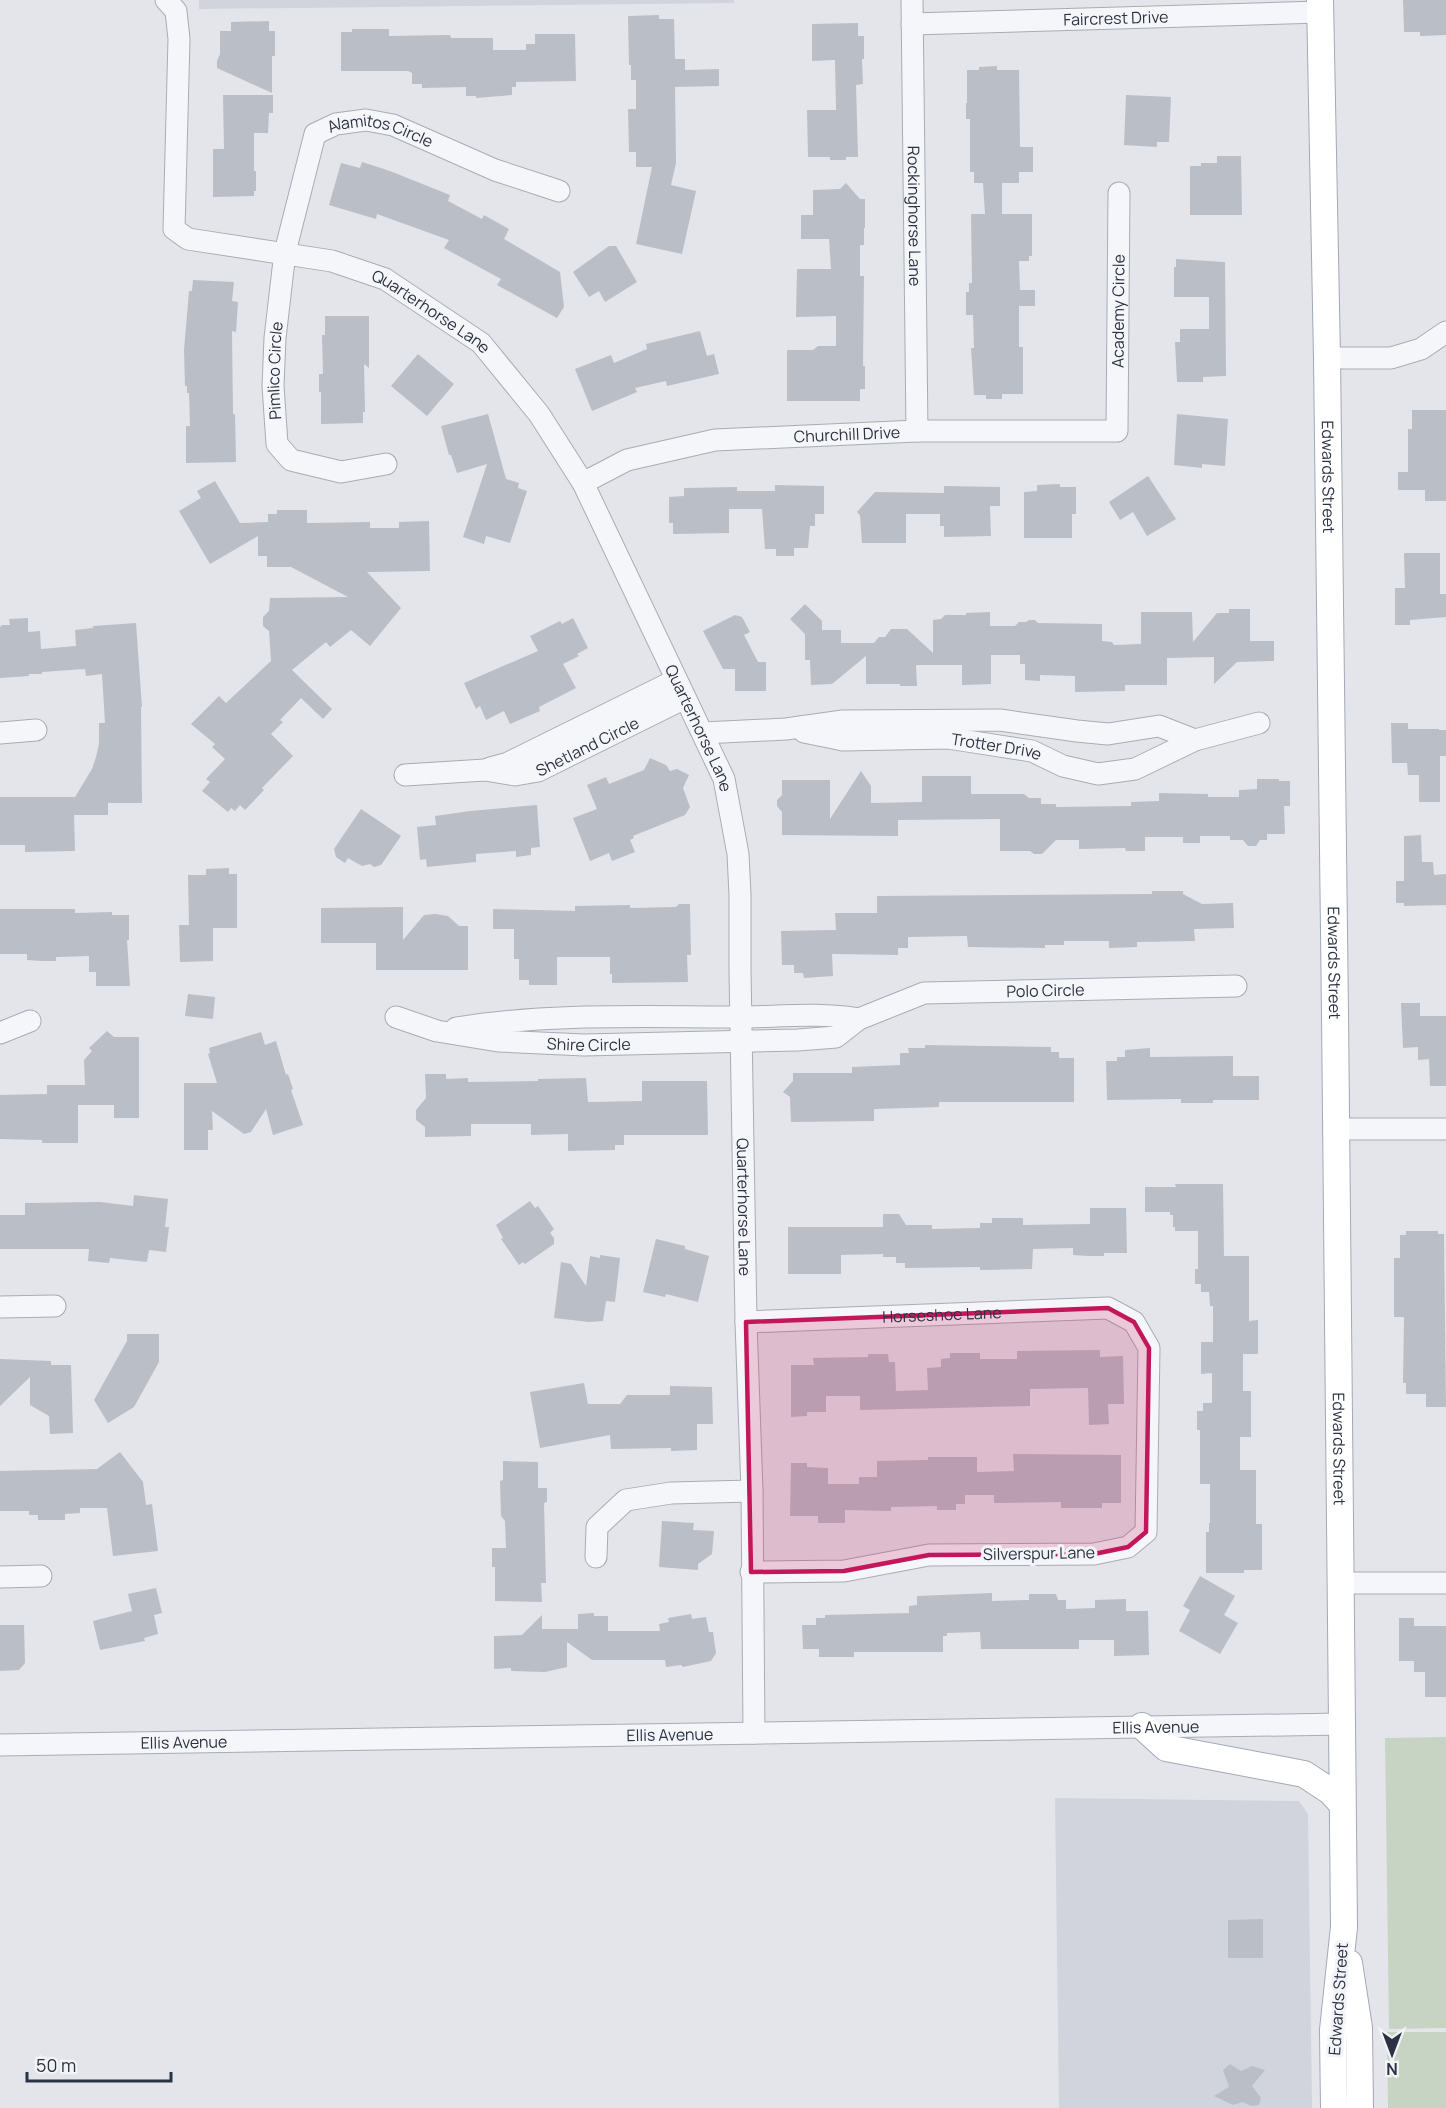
<svg xmlns="http://www.w3.org/2000/svg" width="1446" height="2108" font-family="Manrope,sans-serif">
  <rect width="100%" height="100%" fill="#e3e5ea"/>
  <g fill="#d1d4dc">
    <polygon points="199,0 734,0 734,3 199,9"/>
    <polygon points="1055,1798 1299,1801 1308,1814 1312,2108 1059,2108"/>
  </g>
  <g fill="#c7d4c4">
    <polygon points="1446,1737 1446,2028 1389,2029 1385,1738"/>
    <polygon points="1387,2032 1446,2032 1446,2108 1388,2108"/>
  </g>
  <g fill="#babec7">
    <polygon points="1403,0 1446,0 1446,35 1420,36 1420,32 1404,32"/>
    <polygon points="659,15 659,19 674,19 675,59 685,59 685,70 719,69 719,86 675,87 676,163 671,185 696,191 682,254 636,244 652,167 636,167 636,152 629,152 628,109 636,109 636,80 631,80 631,65 629,65 628,16"/>
    <polygon points="269,21 269,31 275,31 275,56 272,56 272,93 217,68 217,61 220,54 220,31 231,31 231,22"/>
    <polygon points="858,23 858,36 864,36 864,59 862,59 863,84 856,85 858,157 846,157 846,160 830,160 830,157 808,157 807,110 836,110 835,60 812,61 812,24"/>
    <polygon points="352,29 389,29 389,36 450,35 451,38 493,38 493,50 526,50 526,44 535,44 535,34 575,34 576,81 516,82 516,87 512,87 512,95 476,98 476,96 466,96 466,87 422,88 422,84 412,84 412,73 408,71 341,71 341,32 352,32"/>
    <polygon points="997,66 997,70 1019,70 1020,147 1033,147 1033,172 1019,172 1019,183 1002,183 1002,214 1032,214 1032,256 1029,256 1029,261 1019,261 1020,290 1035,290 1035,306 1019,306 1019,347 1023,347 1023,394 1002,394 1002,399 986,399 986,395 974,395 971,348 974,348 973,315 966,315 966,292 969,292 969,283 972,283 971,214 985,214 983,183 974,183 974,172 970,172 970,119 966,119 966,103 967,103 967,70 979,70 979,67"/>
    <polygon points="223,95 273,95 273,113 269,113 268,133 254,133 254,171 256,171 256,191 254,191 254,196 213,197 213,149 224,149"/>
    <polygon points="1126,95 1171,97 1169,142 1157,142 1157,147 1124,145"/>
    <polygon points="1217,156 1241,156 1242,215 1190,215 1190,166 1201,166 1201,163 1217,163"/>
    <polygon points="362,162 390,171 450,195 448,201 482,219 484,215 509,229 504,239 560,272 564,307 557,318 497,285 501,279 444,248 449,240 377,214 376,219 329,205 341,163 360,168"/>
    <polygon points="846,183 860,199 865,199 865,228 864,228 864,245 860,245 860,276 864,276 863,366 865,366 865,389 860,389 860,401 787,401 787,350 813,350 818,346 836,346 836,316 796,317 797,269 831,269 829,239 801,239 801,215 813,215 813,190 840,189"/>
    <polygon points="609,246 616,246 637,282 605,302 599,291 589,297 573,272"/>
    <polygon points="1176,259 1225,262 1226,376 1203,377 1203,382 1177,382 1175,342 1180,342 1180,329 1209,329 1209,297 1174,297 1174,267 1176,267"/>
    <polygon points="193,280 234,282 232,301 238,302 236,332 232,331 233,414 235,414 236,462 186,463 186,426 190,426 189,393 187,393 187,386 185,386 184,350 189,291 192,291"/>
    <polygon points="325,316 369,316 369,368 364,364 365,412 363,412 363,423 321,424 321,392 319,392 319,374 323,374 322,335 325,335"/>
    <polygon points="700,331 707,356 714,354 719,374 667,386 666,381 635,388 637,392 592,411 575,369 611,355 614,363 647,349 646,344"/>
    <polygon points="418,354 454,384 427,416 391,386"/>
    <polygon points="1412,410 1446,410 1446,501 1425,501 1425,490 1398,490 1398,472 1408,472 1408,429 1412,429"/>
    <polygon points="488,414 506,479 519,483 518,488 527,491 510,543 486,536 484,544 463,537 487,464 457,473 451,455 449,455 441,426"/>
    <polygon points="1177,414 1228,419 1225,466 1202,464 1202,468 1174,465"/>
    <polygon points="1148,476 1176,519 1147,536 1133,512 1120,520 1109,502"/>
    <polygon points="215,481 240,523 268,522 268,514 277,514 277,510 307,510 307,523 370,522 370,528 399,528 399,522 429,521 430,571 367,572 401,608 370,646 351,630 330,647 326,642 292,670 332,709 323,719 301,698 280,720 283,722 271,734 293,756 262,788 264,790 245,810 240,805 235,811 231,808 228,812 202,791 210,782 206,779 225,759 212,747 215,744 191,724 219,696 226,703 271,661 269,631 263,626 263,617 269,611 270,598 348,597 291,567 267,567 267,556 258,556 258,536 210,564 179,511 201,498 197,491"/>
    <polygon points="1060,484 1060,487 1076,487 1076,514 1072,514 1072,538 1024,538 1024,492 1037,491 1037,485"/>
    <polygon points="775,485 824,486 824,514 815,514 815,526 810,526 808,548 794,548 794,556 776,556 776,549 765,549 762,509 729,509 729,533 673,534 673,523 669,523 669,497 684,496 684,488 737,487 737,491 775,491"/>
    <polygon points="944,486 1000,487 1000,506 990,506 991,536 944,537 944,526 940,526 940,514 906,514 906,543 862,543 860,515 857,512 875,492 944,493"/>
    <polygon points="1404,553 1440,553 1440,594 1446,594 1446,617 1410,620 1410,625 1395,625 1395,588 1405,588"/>
    <polygon points="805,604 822,621 822,630 841,630 841,643 874,643 879,637 885,637 891,629 907,629 933,653 933,620 941,619 945,615 966,615 966,613 990,612 990,626 1015,626 1019,622 1026,622 1029,620 1035,620 1038,623 1102,624 1102,641 1112,642 1114,645 1141,644 1141,612 1192,612 1193,642 1217,613 1229,613 1229,609 1250,609 1250,641 1274,641 1274,661 1237,662 1214,684 1214,657 1167,658 1167,685 1125,685 1125,691 1075,692 1075,676 1040,675 1040,681 1025,680 1025,664 1020,664 1020,655 991,655 991,684 962,685 962,665 916,665 917,686 900,686 900,684 866,684 866,656 832,684 811,685 810,660 805,660 805,634 790,619"/>
    <polygon points="735,615 742,617 750,632 744,635 758,662 766,662 766,691 735,691 735,669 723,669 703,631"/>
    <polygon points="28,618 28,632 40,631 41,649 76,646 75,630 93,628 93,626 136,623 142,707 141,707 142,803 108,803 108,815 74,815 75,851 25,852 25,845 0,845 0,797 75,797 92,769 96,757 99,744 99,723 105,723 102,674 86,676 85,669 42,672 42,674 29,674 29,676 0,678 0,627 2,625 10,625 9,619"/>
    <polygon points="573,618 588,648 577,654 579,656 563,664 576,688 539,707 540,711 510,724 504,711 486,720 480,706 476,709 464,683 538,651 530,636 560,621 562,624"/>
    <polygon points="1391,723 1408,723 1408,729 1439,729 1439,730 1446,730 1446,756 1440,756 1440,802 1419,802 1419,775 1408,775 1407,763 1392,763"/>
    <polygon points="650,758 666,765 670,771 677,769 689,775 683,788 690,807 685,815 633,836 634,838 630,840 635,852 612,861 609,853 590,861 573,818 597,809 587,785 606,777 609,784 644,770"/>
    <polygon points="861,771 871,786 871,803 922,802 922,776 971,776 971,794 1024,794 1029,798 1041,798 1041,804 1056,804 1056,807 1131,806 1131,802 1159,801 1159,793 1208,794 1208,797 1239,797 1239,790 1257,789 1257,779 1279,779 1279,781 1290,781 1290,806 1284,806 1285,834 1267,834 1267,840 1260,840 1256,846 1248,846 1243,840 1230,840 1230,836 1200,836 1200,843 1183,843 1183,837 1145,837 1145,851 1126,851 1125,848 1079,849 1079,840 1056,840 1042,854 1034,854 1030,851 1000,851 1000,819 898,820 898,836 782,835 782,812 777,806 777,800 782,795 782,780 830,780 830,819"/>
    <polygon points="537,805 540,847 531,848 531,855 516,857 516,851 476,854 476,862 427,867 426,859 420,860 417,827 436,825 435,816 470,811"/>
    <polygon points="361,809 401,836 381,865 374,867 370,864 362,866 348,858 345,863 336,857 334,849"/>
    <polygon points="1421,835 1422,862 1433,862 1434,875 1446,874 1446,905 1404,906 1404,903 1396,903 1396,881 1404,881 1404,836"/>
    <polygon points="229,868 229,874 237,874 237,928 213,928 213,961 180,962 179,925 189,925 188,875 206,875 206,869"/>
    <polygon points="1152,891 1183,891 1183,894 1202,904 1233,903 1234,928 1194,929 1195,941 1137,942 1137,947 1109,948 1109,941 1064,941 1064,945 1045,945 1045,948 968,947 967,936 908,937 908,948 898,948 898,955 832,954 833,976 804,978 803,973 794,973 794,965 782,965 781,931 836,930 835,913 877,913 877,896 1152,894"/>
    <polygon points="679,904 690,904 691,955 687,955 688,982 612,983 612,974 610,974 610,957 557,957 557,985 529,985 529,980 519,980 519,959 514,959 514,929 493,929 493,909 575,911 575,906 630,905 630,908 676,907"/>
    <polygon points="403,907 403,940 424,915 435,914 448,916 459,926 468,926 468,970 376,970 376,943 321,943 321,908"/>
    <polygon points="0,909 75,909 75,913 112,912 112,915 129,915 129,940 127,940 130,986 96,986 96,972 89,972 89,956 56,957 56,961 42,961 27,960 27,954 0,954"/>
    <polygon points="188,994 215,997 213,1019 185,1016"/>
    <polygon points="1401,1003 1420,1003 1420,1016 1446,1016 1446,1086 1430,1086 1429,1059 1418,1060 1418,1047 1403,1048"/>
    <polygon points="107,1031 114,1037 139,1037 139,1118 114,1118 114,1105 78,1105 78,1143 42,1143 42,1140 0,1139 0,1095 47,1094 47,1085 85,1085 84,1060 92,1051 89,1048"/>
    <polygon points="261,1032 265,1045 276,1041 286,1075 288,1074 293,1089 291,1090 303,1125 273,1135 266,1109 251,1132 244,1134 212,1111 213,1130 208,1130 208,1150 184,1150 184,1083 217,1083 208,1054 210,1053 209,1048"/>
    <polygon points="925,1045 1051,1047 1051,1052 1059,1052 1059,1058 1074,1058 1074,1102 939,1102 939,1107 874,1109 874,1121 791,1122 790,1097 783,1092 793,1081 793,1073 852,1073 852,1067 900,1065 900,1053 909,1053 908,1048 925,1048"/>
    <polygon points="1150,1048 1150,1057 1233,1056 1233,1076 1259,1076 1259,1100 1213,1100 1213,1103 1181,1103 1181,1099 1107,1100 1106,1061 1117,1061 1117,1057 1125,1057 1125,1050"/>
    <polygon points="425,1074 446,1074 446,1079 468,1078 468,1082 538,1081 538,1079 586,1078 588,1102 642,1101 642,1081 707,1081 708,1135 624,1135 624,1145 615,1145 615,1150 568,1151 568,1134 531,1135 531,1124 471,1124 471,1136 425,1137 425,1127 416,1120 416,1110 426,1098"/>
    <polygon points="1175,1184 1223,1184 1224,1256 1249,1256 1249,1321 1258,1320 1258,1354 1243,1354 1243,1391 1251,1391 1251,1437 1240,1437 1240,1470 1256,1470 1256,1524 1262,1524 1262,1570 1244,1570 1244,1573 1206,1573 1206,1532 1209,1532 1209,1523 1210,1523 1210,1484 1200,1484 1200,1430 1197,1430 1197,1411 1203,1411 1203,1403 1212,1403 1212,1373 1201,1374 1201,1342 1213,1342 1213,1306 1210,1306 1209,1292 1201,1292 1201,1284 1195,1284 1195,1269 1198,1269 1198,1231 1175,1231 1175,1227 1173,1227 1173,1215 1170,1215 1170,1212 1145,1212 1145,1187 1176,1187"/>
    <polygon points="134,1195 168,1199 165,1227 169,1227 166,1252 149,1250 147,1262 110,1258 109,1263 88,1261 89,1249 0,1249 0,1215 25,1215 25,1203 100,1202 133,1206"/>
    <polygon points="530,1201 535,1208 538,1206 554,1229 550,1233 554,1238 554,1244 525,1264 523,1262 519,1265 501,1239 503,1238 496,1225"/>
    <polygon points="1090,1208 1126,1208 1127,1253 1104,1253 1104,1256 1089,1256 1073,1255 1073,1248 1033,1249 1032,1269 980,1270 980,1267 905,1268 905,1263 896,1263 896,1257 883,1257 883,1254 841,1255 841,1274 788,1274 788,1227 883,1227 883,1214 899,1214 906,1225 932,1225 932,1229 980,1228 980,1223 992,1223 992,1218 1023,1218 1023,1225 1090,1224"/>
    <polygon points="1406,1231 1438,1231 1438,1234 1444,1234 1446,1407 1426,1407 1426,1394 1406,1394 1406,1383 1403,1383 1404,1317 1394,1317 1394,1258 1400,1258 1400,1235 1406,1235"/>
    <polygon points="656,1239 685,1246 685,1249 709,1256 698,1302 666,1294 665,1297 643,1292"/>
    <polygon points="600,1255 620,1258 615,1302 606,1301 603,1321 589,1322 554,1318 561,1262 571,1264 586,1286 590,1256 600,1258"/>
    <polygon points="127,1334 159,1334 159,1362 134,1407 108,1423 94,1400 127,1341"/>
    <polygon points="1100,1350 1100,1357 1123,1356 1124,1404 1108,1404 1109,1424 1089,1425 1088,1388 1030,1389 1030,1406 860,1410 860,1396 826,1396 826,1412 807,1412 807,1416 791,1417 791,1365 814,1365 813,1358 868,1357 868,1354 888,1354 889,1362 895,1362 896,1391 928,1390 927,1368 941,1367 941,1359 950,1358 950,1353 980,1353 980,1359 1017,1359 1017,1351"/>
    <polygon points="0,1359 51,1361 51,1365 71,1365 73,1433 50,1434 49,1416 30,1405 30,1377 0,1406"/>
    <polygon points="584,1383 588,1404 620,1404 627,1395 670,1395 670,1386 712,1387 713,1424 697,1424 697,1450 671,1451 671,1448 611,1449 610,1435 540,1448 530,1392"/>
    <polygon points="120,1452 143,1482 146,1505 152,1504 158,1551 113,1556 107,1508 80,1508 80,1513 65,1514 65,1520 38,1520 38,1515 29,1515 29,1511 0,1511 0,1471 97,1469"/>
    <polygon points="1013,1454 1121,1455 1121,1503 1102,1503 1102,1508 1061,1508 1061,1502 994,1503 994,1495 965,1495 965,1504 956,1504 956,1510 937,1510 937,1506 891,1507 891,1511 845,1510 845,1523 818,1523 818,1516 790,1516 791,1463 807,1463 807,1467 828,1468 828,1484 859,1484 859,1477 877,1477 877,1461 928,1460 928,1457 977,1457 977,1472 1014,1471"/>
    <polygon points="503,1461 538,1462 538,1488 547,1488 547,1502 544,1503 546,1583 541,1583 542,1602 495,1601 495,1567 492,1567 492,1548 506,1548 505,1521 501,1516 500,1481 503,1480"/>
    <polygon points="662,1521 694,1523 693,1530 714,1531 712,1554 698,1564 698,1570 659,1567"/>
    <polygon points="1200,1576 1235,1596 1224,1615 1238,1623 1220,1654 1179,1631 1190,1610 1183,1606"/>
    <polygon points="156,1588 162,1613 154,1615 158,1634 144,1638 145,1641 100,1650 93,1621 132,1611 128,1594"/>
    <polygon points="992,1593 992,1601 1029,1600 1029,1594 1056,1594 1058,1600 1066,1600 1066,1609 1095,1608 1095,1600 1126,1599 1126,1611 1148,1611 1149,1655 1114,1656 1114,1640 1079,1640 1079,1649 981,1649 980,1632 947,1633 947,1636 943,1636 943,1652 854,1652 854,1657 819,1657 819,1649 803,1649 802,1625 816,1625 816,1618 825,1618 825,1615 909,1613 909,1606 917,1605 917,1596"/>
    <polygon points="594,1613 594,1616 608,1616 608,1631 660,1631 659,1624 669,1622 668,1618 691,1614 692,1619 706,1617 709,1632 713,1632 716,1653 711,1661 683,1667 681,1665 666,1667 665,1660 592,1660 567,1642 567,1667 545,1672 511,1671 511,1668 494,1669 494,1636 522,1635 542,1615 542,1629 578,1629 578,1614"/>
    <polygon points="1399,1618 1414,1618 1414,1626 1446,1626 1446,1697 1425,1697 1425,1672 1414,1672 1414,1661 1399,1661"/>
    <polygon points="0,1625 24,1625 25,1663 19,1670 0,1671"/>
    <polygon points="1263,1919 1263,1958 1228,1958 1228,1920"/>
    <polygon points="1230,2064 1241,2071 1252,2066 1265,2070 1252,2086 1261,2098 1259,2105 1251,2106 1243,2102 1233,2105 1214,2096 1229,2087 1223,2070"/>
  </g>
  <g fill="none" stroke-linecap="round" stroke-linejoin="round">
    <g stroke="#a8acb4" stroke-width="23">
      <g id="minor">
        <path id="s1" d="M166 0 176 11 179 39 174 229 188 239 332 261 385 279 481 343 539 414 583 483 724 779 738 854 740 895V970L746 1322 752 1491 754 1733"/>
        <path id="s2" d="M912 0 917 431"/>
        <path id="s3" d="M912 24 1320 12"/>
        <polyline points="1327,358 1391,358 1421,349 1446,332"/>
        <path id="s4" d="M386 464 341 472 291 460 277 444 273 386 275 338 285 252 315 134 336 124 366 120 393 125 495 170 559 191"/>
        <path id="s5" d="M583 483 627 460 715 440 917 431H1117L1119 193"/>
        <path id="s6" d="M804 732 843 740 948 738 1032 751 1063 766 1098 774 1135 769 1195 740 1259 723"/>
        <polyline points="0,733 36,730"/>
        <polyline points="703,733 786,729 843,721 1000,720 1077,731 1108,734 1159,726 1195,740"/>
        <polyline points="490,768 508,763 676,680"/>
        <path id="s7" d="M405 775 485 770 515 775 538 771 685 698"/>
        <path id="s8" d="M396 1017 437 1031 498 1041 584 1045 798 1040 836 1037 859 1019 924 993 1236 986"/>
        <path d="M456 1028C549 1013 642 1017 736 1017 777 1017 818 1012 859 1019"/>
        <polyline points="0,1033 30,1021"/>
        <polyline points="1337,1129 1446,1129"/>
        <polyline points="0,1307 55,1306"/>
        <path id="s9" d="M746 1322 1108 1308 1134 1322 1149 1348 1146 1532 1128 1547 1094 1554 929 1555 844 1571 751 1572"/>
        <polyline points="596,1557 597,1527 626,1500 671,1493 752,1491"/>
        <polyline points="0,1577 41,1576"/>
        <polyline points="1341,1583 1446,1583"/>
        <path id="s10" d="M0 1745 1342 1724"/>
      </g>
    </g>
    <g stroke="#a2a9b6" stroke-width="28">
      <g id="major">
        <path id="s11" d="M1320 0 1327 358 1335 1013 1344 1927 1333 2030 1334 2108"/>
        <polyline points="1142,1726 1166,1748 1304,1774 1330,1791 1342,1804"/>
        <polyline points="1349,1963 1359,2028 1360,2108"/>
      </g>
    </g>
    <use href="#minor" stroke="#f5f6f9" stroke-width="21"/>
    <use href="#major" stroke="#fff" stroke-width="26"/>
  </g>
  <path fill="#c2185b" fill-opacity="0.2" stroke="#c2185b" stroke-width="4.5" stroke-linejoin="round" d="M1108 1308 1134 1322 1149 1348 1146 1532 1128 1547 1094 1554 929 1555 844 1571 751 1572 746 1322Z"/>
  <g text-anchor="middle" dominant-baseline="central" stroke-width="6" stroke-linejoin="round" paint-order="stroke">
    <g font-size="16" fill="#2b3242" stroke="#f2f4f8">
      <text stroke="none"><textPath href="#s3" startOffset="204">Faircrest Drive</textPath></text>
      <text stroke="none"><textPath href="#s4" startOffset="502">Alamitos Circle</textPath></text>
      <text stroke="none"><textPath href="#s2" startOffset="216">Rockinghorse Lane</textPath></text>
      <text stroke="none"><textPath href="#s5" startOffset="662">Academy Circle</textPath></text>
      <text stroke="none"><textPath href="#s1" startOffset="508">Quarterhorse Lane</textPath></text>
      <text stroke="none"><textPath href="#s4" startOffset="192">Pimlico Circle</textPath></text>
      <text stroke="none"><textPath href="#s5" startOffset="272">Churchill Drive</textPath></text>
      <text stroke="none"><textPath href="#s11" startOffset="477">Edwards Street</textPath></text>
      <text stroke="none"><textPath href="#s1" startOffset="1012">Quarterhorse Lane</textPath></text>
      <text stroke="none"><textPath href="#s7" startOffset="189">Shetland Circle</textPath></text>
      <text stroke="none"><textPath href="#s6" startOffset="194">Trotter Drive</textPath></text>
      <text stroke="none"><textPath href="#s11" startOffset="963">Edwards Street</textPath></text>
      <text stroke="none"><textPath href="#s8" startOffset="664">Polo Circle</textPath></text>
      <text stroke="none"><textPath href="#s8" startOffset="196">Shire Circle</textPath></text>
      <text stroke="none"><textPath href="#s1" startOffset="1498">Quarterhorse Lane</textPath></text>
      <text stroke="none"><textPath href="#s9" startOffset="196">Horseshoe Lane</textPath></text>
      <text stroke="none"><textPath href="#s11" startOffset="1449">Edwards Street</textPath></text>
      <text transform="translate(1039 1553) rotate(-1)">Silverspur Lane</text>
      <text stroke="none"><textPath href="#s10" startOffset="1156">Ellis Avenue</textPath></text>
      <text stroke="none"><textPath href="#s10" startOffset="670">Ellis Avenue</textPath></text>
      <text stroke="none"><textPath href="#s10" startOffset="184">Ellis Avenue</textPath></text>
      <text transform="translate(1338 1999) rotate(-86)">Edwards Street</text>
    </g>
  </g>
  <g transform="translate(1392 2054) rotate(180)" stroke="#f2f4f8" stroke-width="4.5" paint-order="stroke">
  <path d="M0-4.5L10 22L0 15L-10 22Z" fill="#2b3242"/>
  <text y="-9" font-size="16" font-weight="bold" text-anchor="middle" fill="#2b3242">N</text>
  </g>
  <path d="M27 2072v9h144v-9" fill="none" stroke="#2b3242" stroke-width="3"/>
  <text x="36" y="2072" font-size="18" fill="#2b3242" stroke="#f2f4f8" stroke-width="4.5" paint-order="stroke">50 m</text>
</svg>
